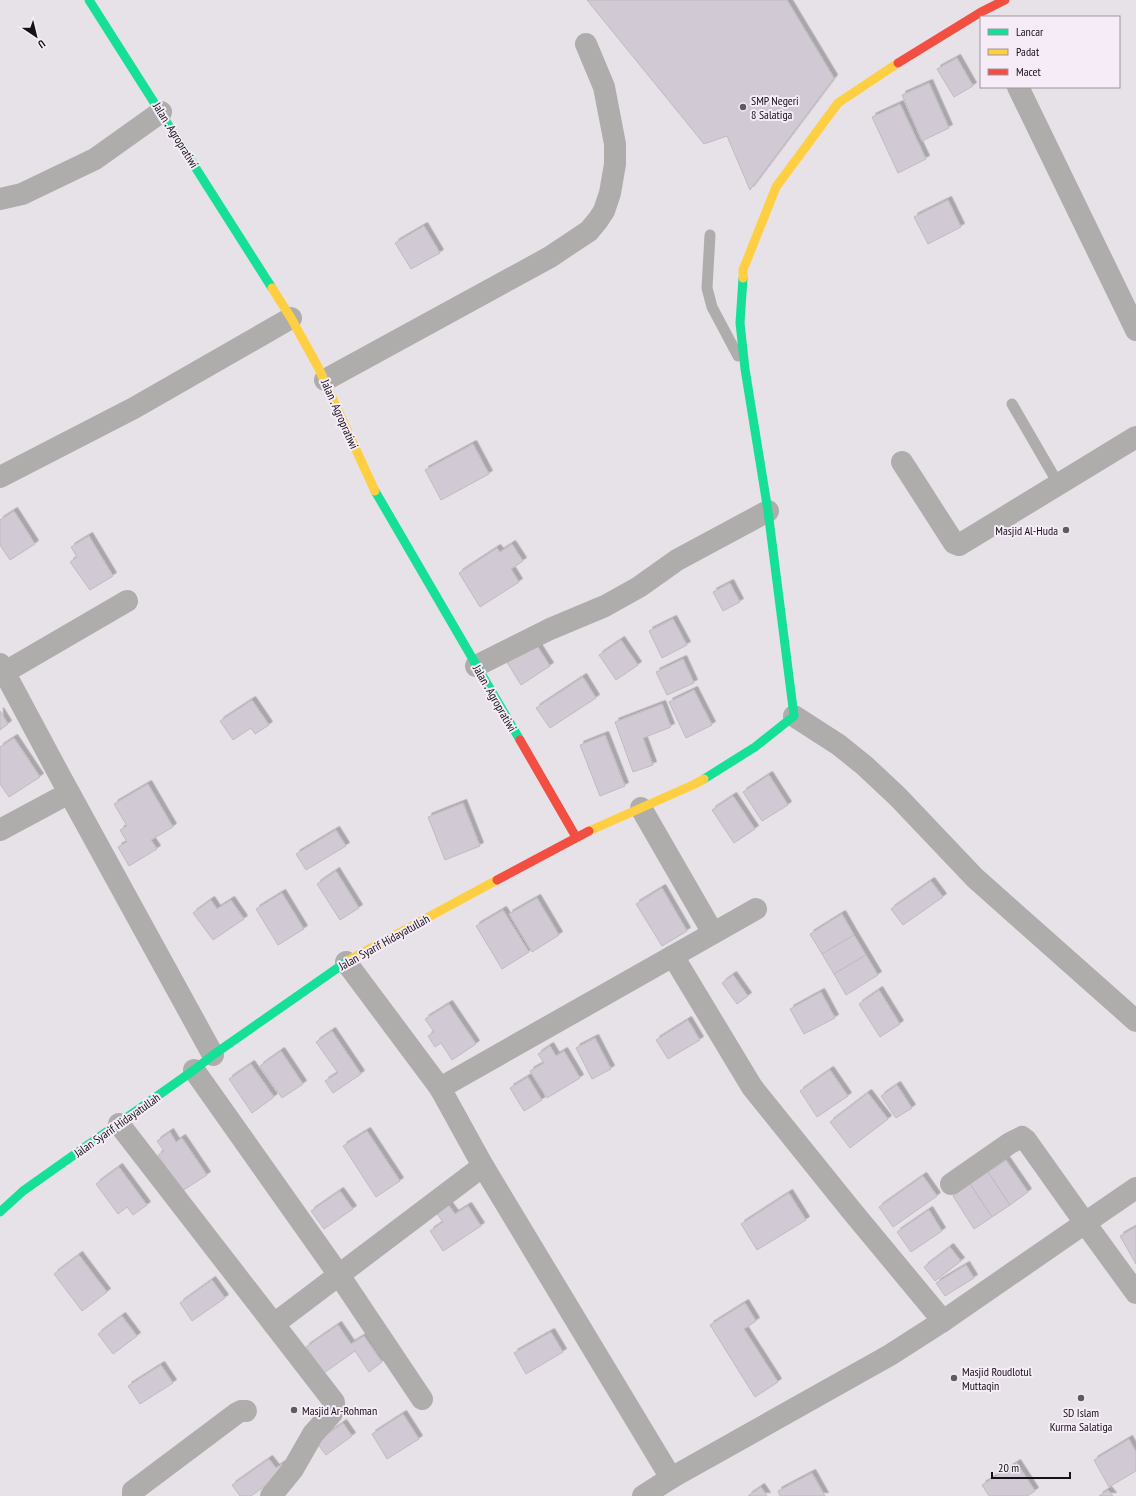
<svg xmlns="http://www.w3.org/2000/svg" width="1136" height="1496" font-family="'PT Sans Narrow',sans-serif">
  <defs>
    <filter id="shadow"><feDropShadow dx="3.5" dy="-3.5" stdDeviation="0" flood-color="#0004"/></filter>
  </defs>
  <rect width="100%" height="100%" fill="#e7e2e8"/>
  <g fill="#d1c9d3" stroke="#bfbbbf" filter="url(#shadow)">
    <polygon points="587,0 787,0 834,78 750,190 727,136 704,144"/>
    <polygon points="957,58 973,86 954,97 937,69"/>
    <polygon points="929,83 949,128 922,141 902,95"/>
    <polygon points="900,104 926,159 898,173 872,117"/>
    <polygon points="948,200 961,227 928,244 914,217"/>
    <polygon points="424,226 440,253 411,269 395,243"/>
    <polygon points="473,444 489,474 441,500 425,470"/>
    <polygon points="14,511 35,544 10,560 0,545 0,520"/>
    <polygon points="89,536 113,576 90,590 70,562 77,557 71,547"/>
    <polygon points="512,544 523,561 511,569 519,582 480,607 459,573 497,548 500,552"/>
    <polygon points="730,583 740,602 723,611 713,592"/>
    <polygon points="673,619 687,645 662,658 649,631"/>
    <polygon points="621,640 638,665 616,680 599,655"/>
    <polygon points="534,641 550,666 521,685 505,659"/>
    <polygon points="683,659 694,683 667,695 656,672"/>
    <polygon points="583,677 596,698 550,728 536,708"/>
    <polygon points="694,690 712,725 686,738 669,702"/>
    <polygon points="252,700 269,725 255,734 251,728 233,740 220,721"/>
    <polygon points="662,704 671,727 643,738 653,765 633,772 615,722"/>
    <polygon points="0,711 8,724 0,730"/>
    <polygon points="605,735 625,786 600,796 580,745"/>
    <polygon points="14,738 40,777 9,797 0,784 0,747"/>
    <polygon points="769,775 788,805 762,821 743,792"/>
    <polygon points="148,784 173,827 151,840 157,849 129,866 118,847 127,842 120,830 127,826 114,804"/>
    <polygon points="733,796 755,829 734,843 712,810"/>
    <polygon points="463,803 480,846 445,860 428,817"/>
    <polygon points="336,830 346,846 306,870 296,854"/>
    <polygon points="336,871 359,908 340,920 317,884"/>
    <polygon points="931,881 943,897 903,925 891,909"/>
    <polygon points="662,888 687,931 662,946 636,904"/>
    <polygon points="282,893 304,929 278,945 256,909"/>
    <polygon points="537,898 559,935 532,952 509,914"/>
    <polygon points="211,900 217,909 231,900 244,919 213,940 193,913"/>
    <polygon points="503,910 529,952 502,969 476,926"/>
    <polygon points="842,914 854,935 822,954 810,934"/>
    <polygon points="854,935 866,955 834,974 822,954"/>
    <polygon points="866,955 878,975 846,995 834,974"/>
    <polygon points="733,975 748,996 737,1004 722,983"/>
    <polygon points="879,990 900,1024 880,1037 859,1004"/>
    <polygon points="821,992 835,1018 804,1034 790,1009"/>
    <polygon points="449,1004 476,1044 452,1060 441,1043 435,1047 428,1036 434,1032 425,1019"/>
    <polygon points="688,1020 700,1040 668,1059 656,1040"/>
    <polygon points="332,1031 361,1074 333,1093 325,1081 338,1073 316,1042"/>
    <polygon points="595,1038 611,1069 592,1079 576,1048"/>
    <polygon points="550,1046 556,1056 564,1051 580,1078 547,1098 530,1071 544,1063 538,1054"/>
    <polygon points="281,1051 303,1084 282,1098 260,1066"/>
    <polygon points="251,1064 274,1097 252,1113 229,1079"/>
    <polygon points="830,1070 848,1096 817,1117 800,1091"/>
    <polygon points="528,1077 542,1100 524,1111 510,1088"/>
    <polygon points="897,1085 912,1108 896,1118 881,1096"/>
    <polygon points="868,1093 888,1119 850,1148 830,1122"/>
    <polygon points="367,1131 400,1181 376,1197 343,1146"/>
    <polygon points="170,1132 176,1142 182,1138 207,1175 182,1191 158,1155 164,1151 157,1141"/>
    <polygon points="1006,1160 1028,1192 1010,1205 988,1172"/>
    <polygon points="119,1167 147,1205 133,1215 127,1207 118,1214 96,1184"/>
    <polygon points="988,1172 1010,1205 992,1217 970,1184"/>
    <polygon points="923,1176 937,1196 893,1227 879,1207"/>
    <polygon points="970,1184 992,1217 974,1229 953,1196"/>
    <polygon points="340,1191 353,1209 324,1229 311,1211"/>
    <polygon points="789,1193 806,1220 757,1250 741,1224"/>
    <polygon points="447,1203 455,1214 468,1206 481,1226 443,1251 430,1231 443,1222 435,1211"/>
    <polygon points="929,1210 942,1231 911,1252 897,1232"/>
    <polygon points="1136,1227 1136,1264 1120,1236"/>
    <polygon points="950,1247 961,1261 935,1281 924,1267"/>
    <polygon points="79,1255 107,1292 82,1311 54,1274"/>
    <polygon points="966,1265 974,1278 945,1296 936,1283"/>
    <polygon points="212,1280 225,1298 192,1321 180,1303"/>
    <polygon points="745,1303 756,1321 744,1329 778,1382 755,1397 710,1325"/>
    <polygon points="122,1316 137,1336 113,1354 98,1334"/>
    <polygon points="338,1325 351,1344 364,1336 382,1362 369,1372 355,1351 324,1373 306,1347"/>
    <polygon points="551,1332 563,1352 526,1374 514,1353"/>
    <polygon points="161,1365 173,1383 140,1404 128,1386"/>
    <polygon points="403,1414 419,1439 387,1459 372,1434"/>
    <polygon points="343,1423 352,1436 326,1455 316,1442"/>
    <polygon points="1129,1439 1136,1452 1136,1471 1109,1487 1094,1460"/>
    <polygon points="269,1459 276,1468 282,1464 287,1470 251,1496 240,1496 232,1485"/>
    <polygon points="1017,1463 1035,1491 1027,1496 989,1496 982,1485"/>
    <polygon points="812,1473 825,1496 780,1496 778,1491"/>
    <polygon points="761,1487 767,1496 748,1496"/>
    <polygon points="1108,1490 1113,1496 1099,1496"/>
  </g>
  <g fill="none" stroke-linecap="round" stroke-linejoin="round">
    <g stroke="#afacac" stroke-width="11">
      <polyline points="710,235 707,288 712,307 738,356"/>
      <polyline points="1012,404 1059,485"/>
    </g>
    <g stroke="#afacac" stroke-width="22">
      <polyline points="1018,87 1136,330"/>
      <polyline points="0,199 22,194 95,159 161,112"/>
      <polyline points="325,380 550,257 589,231 598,220 604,211 610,193 615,164 615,144 604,87 586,44"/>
      <polyline points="902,462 954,543 959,545 1136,437"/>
      <polyline points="0,477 134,408 291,318"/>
      <polyline points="0,664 61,778 213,1055"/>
      <polyline points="476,666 550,629 605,606 639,587 677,560 768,511"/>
      <polyline points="5,672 127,601"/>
      <polyline points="794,716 839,745 865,766 898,797 975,878 1136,1021"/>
      <polyline points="641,808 713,933"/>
      <polyline points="0,830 69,793"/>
      <polyline points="673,956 752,1087 851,1210 943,1321"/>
      <polyline points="346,962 440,1088 483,1166 671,1478"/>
      <polyline points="194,1070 339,1275 422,1399"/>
      <polyline points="440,1088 756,909"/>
      <polyline points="119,1124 334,1402 334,1407 332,1413 313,1434 293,1469 271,1496"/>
      <polyline points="951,1184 1010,1143 1022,1137 1026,1140 1085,1223 1136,1188"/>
      <polyline points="274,1324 483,1166"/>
      <polyline points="133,1496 133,1491 237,1413 241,1411 246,1411"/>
      <polyline points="643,1496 671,1478 890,1355 943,1321 1085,1223 1136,1293"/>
    </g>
    <g stroke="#16e098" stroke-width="9">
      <polyline points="89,0 272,288"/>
      <polyline points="375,491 520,740"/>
      <polyline points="704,779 755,747 794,716 768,511 745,369 740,323 743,278"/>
      <polyline points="0,1212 23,1191 194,1070 213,1055 349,960"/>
    </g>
    <g stroke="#ffcf43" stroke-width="9">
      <polyline points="743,278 743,270 776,187 838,103 898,63"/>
      <polyline points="272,288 291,318 318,367 375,491"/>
      <polyline points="589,831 695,784 704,779"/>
      <polyline points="349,960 497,880"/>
    </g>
    <g stroke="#f24e42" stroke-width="9">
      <polyline points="898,63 981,12 1005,0"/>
      <polyline points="520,740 576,837"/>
      <polyline points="497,880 589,831"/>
    </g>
  </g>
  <g fill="#5e5b60" stroke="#f6ecf8" stroke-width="1.5">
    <circle cx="743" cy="107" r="4"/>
    <circle cx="1066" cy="530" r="4"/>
    <circle cx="954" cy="1378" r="4"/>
    <circle cx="1081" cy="1398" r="4"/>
    <circle cx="294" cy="1410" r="4"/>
  </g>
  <g text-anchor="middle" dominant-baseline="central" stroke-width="4" stroke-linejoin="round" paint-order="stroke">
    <g font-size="12" fill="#151216" stroke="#f6ecf8" text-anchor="start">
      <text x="751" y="100">SMP Negeri<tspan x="751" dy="14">8 Salatiga</tspan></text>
      <text x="1058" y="530" text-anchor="end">Masjid Al-Huda</text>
      <text x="962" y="1371">Masjid Roudlotul<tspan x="962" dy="14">Muttaqin</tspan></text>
      <text x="302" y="1410">Masjid Ar-Rohman</text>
      <text x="1081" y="1412" text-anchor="middle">SD Islam<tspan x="1081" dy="14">Kurma Salatiga</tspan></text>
    </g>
    <g font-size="12" fill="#151216" stroke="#f6ecf8">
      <text transform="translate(176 135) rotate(58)">Jalan . Agropratiwi</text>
      <text transform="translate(340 414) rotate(66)">Jalan . Agropratiwi</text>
      <text transform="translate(495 698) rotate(60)">Jalan . Agropratiwi</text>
      <text transform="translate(384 942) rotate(-29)">Jalan Syarif Hidayatullah</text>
      <text transform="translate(117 1125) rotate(-35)">Jalan Syarif Hidayatullah</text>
    </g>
  </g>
  <rect x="980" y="16" width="140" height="72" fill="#f6ecf8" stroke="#9c959e"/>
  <rect x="988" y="29" width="20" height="6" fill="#16e098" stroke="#9c959e"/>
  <text x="1016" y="36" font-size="12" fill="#151216">Lancar</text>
  <rect x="988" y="49" width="20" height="6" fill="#ffcf43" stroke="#9c959e"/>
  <text x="1016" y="56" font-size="12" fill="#151216">Padat</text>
  <rect x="988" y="69" width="20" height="6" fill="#f24e42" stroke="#9c959e"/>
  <text x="1016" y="76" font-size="12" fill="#151216">Macet</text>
  <g transform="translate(36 36) rotate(145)" stroke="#f6ecf8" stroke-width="3" paint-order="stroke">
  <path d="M0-3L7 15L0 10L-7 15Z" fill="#151216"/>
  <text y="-6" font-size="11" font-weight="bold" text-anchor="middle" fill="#151216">U</text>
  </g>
  <path d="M992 1472v6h78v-6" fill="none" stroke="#151216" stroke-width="2"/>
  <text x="998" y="1472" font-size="12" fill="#151216" stroke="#f6ecf8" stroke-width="3" paint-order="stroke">20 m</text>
</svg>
